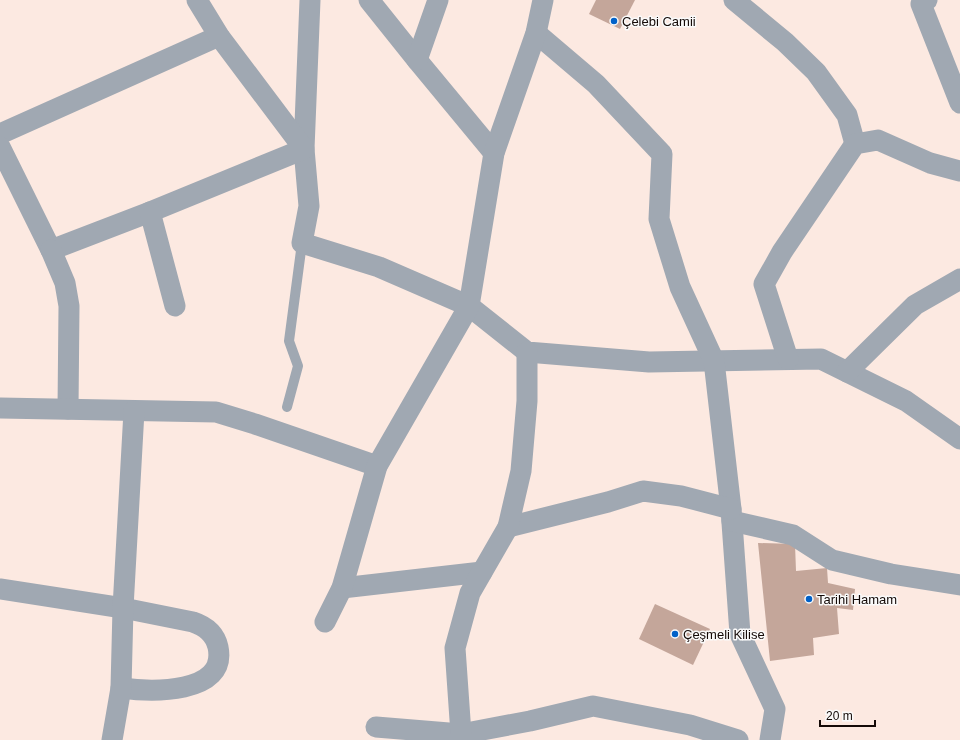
<svg xmlns="http://www.w3.org/2000/svg" width="960" height="740" font-family="Helvetica,sans-serif">
  <rect width="100%" height="100%" fill="#fce9e1"/>
  <g fill="#c4a69a">
    <polygon points="596,0 635,0 620,29 589,14"/>
    <polygon points="758,543 795,544 796,571 827,568 828,583 855,589 853,610 837,608 839,634 813,638 814,655 770,661"/>
    <polygon points="655,604 710,629 693,665 639,639"/>
  </g>
  <g fill="none" stroke-linecap="round" stroke-linejoin="round">
    <polyline stroke="#a0a8b2" stroke-width="10" points="287,407 298,366 289,341 302,243"/>
    <g stroke="#a0a8b2" stroke-width="21">
      <polyline points="310,0 304,149 309,206 302,243 379,267 469,306 527,352 649,362 821,359 906,401 960,439"/>
      <polyline points="369,0 417,60 494,153"/>
      <polyline points="734,0 785,42 816,72 847,115 855,144"/>
      <polyline points="927,0 921,4 960,103"/>
      <polyline points="536,33 596,84 662,154 659,219 680,287 714,361 731,509 740,634 775,709 770,740"/>
      <polyline points="417,60 438,0"/>
      <polyline points="0,134 219,36"/>
      <polyline points="0,147 51,250 150,212 304,149 219,36 197,0"/>
      <polyline points="150,212 175,306"/>
      <polyline points="51,250 65,283 69,306 68,409"/>
      <polyline points="788,359 764,284 782,252 855,144 878,140 930,163 960,171"/>
      <polyline points="847,372 915,305 960,279"/>
      <polyline points="0,408 216,412 255,424 377,466"/>
      <polyline points="732,521 793,535 832,560 891,574 960,585"/>
      <polyline points="508,527 608,502 643,491 681,496 731,509"/>
      <polyline points="342,588 482,572"/>
      <path d="M0 589 123 608 193 622C205 626 215 634 218 647 228 695 150 692 121 688"/>
      <polyline points="325,622 342,588 377,466 469,306 494,153 536,33 543,0"/>
      <polyline points="376,727 461,734 530,721 593,706 690,725 738,740"/>
      <polyline points="112,740 121,688 123,608 134,411"/>
      <polyline points="461,740 461,734 455,648 470,593 508,527 521,471 527,401 527,352"/>
    </g>
  </g>
  <g fill="#0061c9" stroke="#fafafa" stroke-width="1.5">
    <circle cx="614" cy="21" r="4"/>
    <circle cx="809" cy="599" r="4"/>
    <circle cx="675" cy="634" r="4"/>
  </g>
  <g text-anchor="middle" dominant-baseline="central" stroke-width="3" stroke-linejoin="round" paint-order="stroke">
    <g font-size="13" fill="#140a07" stroke="#fafafa" text-anchor="start">
      <text x="622" y="21">Çelebi Camii</text>
      <text x="817" y="599">Tarihi Hamam</text>
      <text x="683" y="634">Çeşmeli Kilise</text>
    </g>
  </g>
  <path d="M820 720v6h55v-6" fill="none" stroke="#140a07" stroke-width="2"/>
  <text x="826" y="720" font-size="12" fill="#140a07" stroke="#fafafa" stroke-width="3" paint-order="stroke">20 m</text>
</svg>
